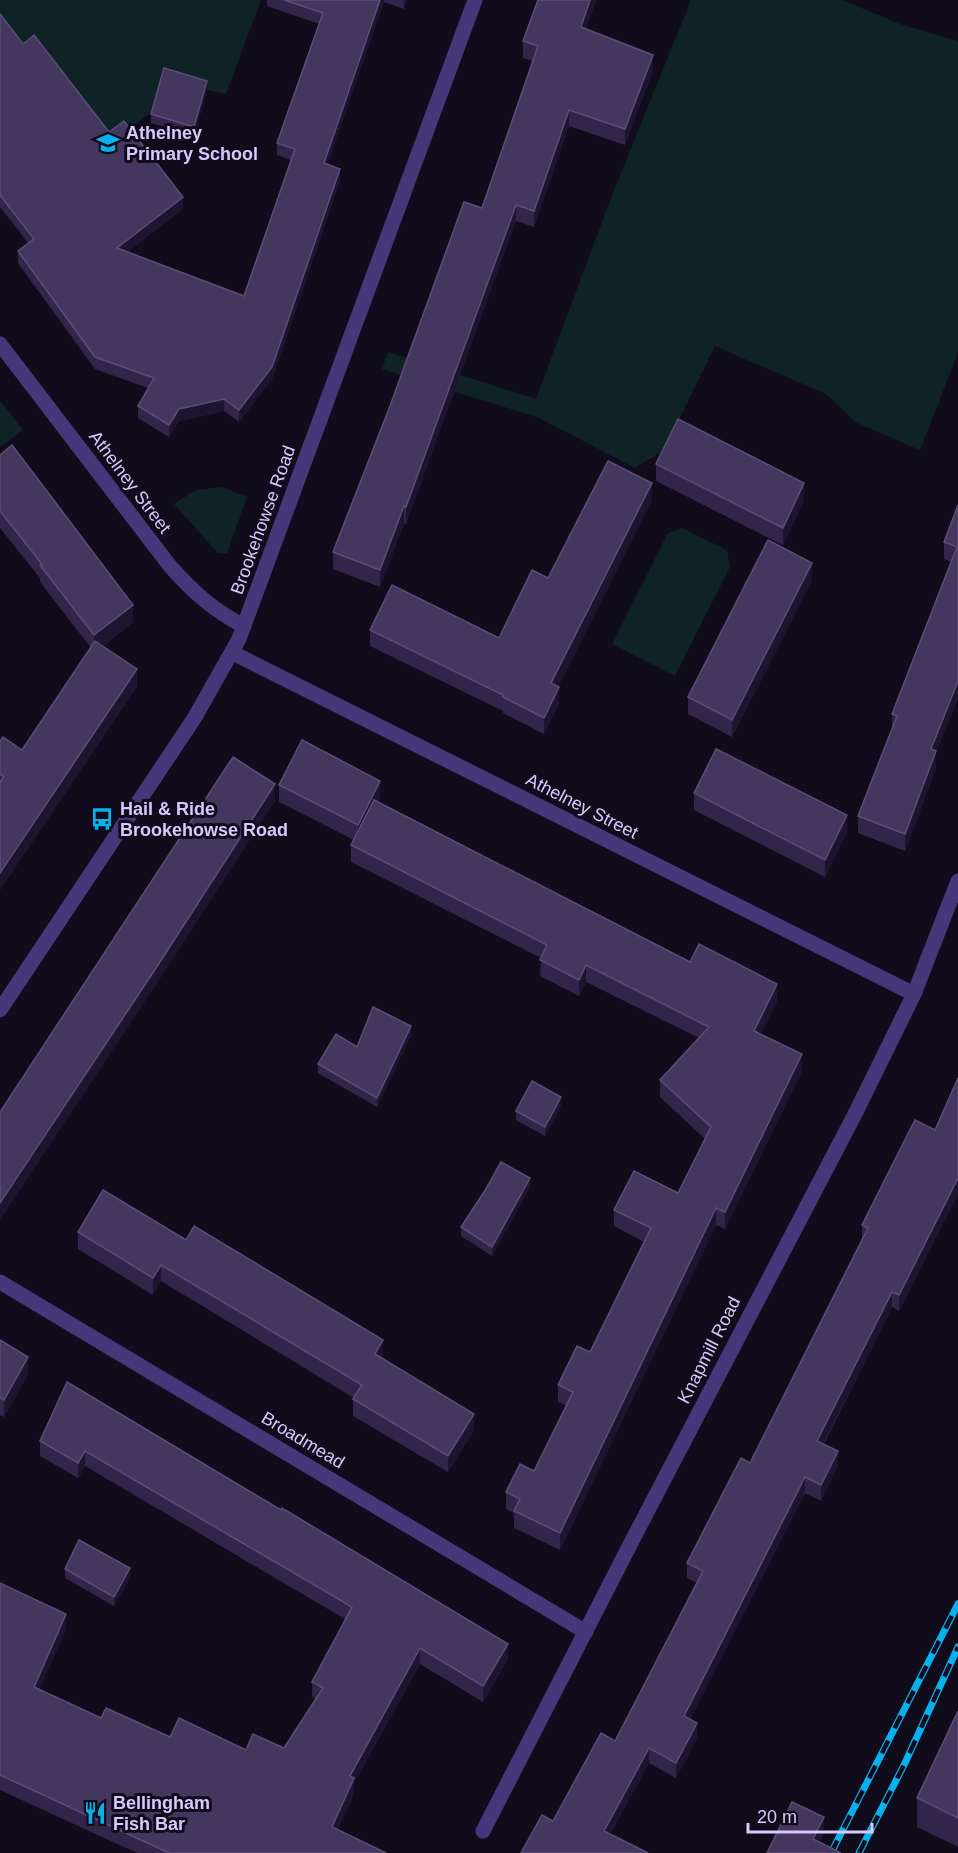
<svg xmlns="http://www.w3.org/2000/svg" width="958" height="1853" font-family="Arial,sans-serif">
  <rect width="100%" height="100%" fill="#110c1c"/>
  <g fill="#0f2326">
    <polygon points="0,0 261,0 226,94 207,90 155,109 94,156 24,55 0,26"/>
    <polygon points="691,0 842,0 900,24 958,41 958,353 920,450 855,422 826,394 715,346 664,450 635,468 537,417 382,369 388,352 536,399 611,198"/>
    <polygon points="0,401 23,430 0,447"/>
    <polygon points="222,487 247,497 227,553 218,553 174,504 196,490"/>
    <polygon points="682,528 727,550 730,567 675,676 612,644 668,533"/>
  </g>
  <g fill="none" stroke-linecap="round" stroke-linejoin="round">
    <g stroke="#45387a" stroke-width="15">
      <path d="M0 344 170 566C192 591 214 611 244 626"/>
      <polyline points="233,653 914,994"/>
      <polyline points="0,1010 195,717 239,639 475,0"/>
      <polyline points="0,1282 586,1632"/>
      <polyline points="483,1831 634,1537 855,1114 914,994 958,881"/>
    </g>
    <g stroke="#07b1eb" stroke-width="7">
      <g id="rail">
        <polyline points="831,1853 958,1604"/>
        <polyline points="859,1853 905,1763 958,1647"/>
      </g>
    </g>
    <use href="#rail" stroke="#110c1c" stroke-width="4.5" stroke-dasharray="14" stroke-linecap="butt"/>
  </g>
  <g fill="#31254a">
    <polygon points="267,0 407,0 404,9 384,2 327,164 340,181 272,379 239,422 224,411 179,421 169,437 138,418 138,406 148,388 95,369 18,263 18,251 28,243 0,207 0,14 23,44 183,209 127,252 244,296 291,160 277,155 277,143 319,24 267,6"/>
    <polygon points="538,0 596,0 586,29 653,71 625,145 569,126 534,227 516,221 406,524 404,523 380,587 333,569 333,552 482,208 533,61 523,58 523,41"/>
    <polygon points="207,90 194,136 151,123 151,114"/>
    <polygon points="0,455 133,622 103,646 137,686 0,890 0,741 22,750 91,648 40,582 40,578 0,528"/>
    <polygon points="656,464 804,500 783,545 656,481"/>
    <polygon points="652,500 558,686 559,703 544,734 503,713 503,711 370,646 370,630 499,638 548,578"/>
    <polygon points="958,505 958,698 936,752 936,768 905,851 858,833 858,816 892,729 892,714 951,562 944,559 944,542"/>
    <polygon points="812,580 732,737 688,714 688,697"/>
    <polygon points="279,785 380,798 378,802 690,962 777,1001 761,1034 802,1071 725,1229 716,1225 560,1550 514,1528 514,1513 506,1509 506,1492 534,1471 567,1406 558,1402 558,1385 590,1352 644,1242 614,1226 614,1210 678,1193 705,1139 660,1097 660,1080 699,1038 586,982 579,996 540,976 541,958 351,862 351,845 354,840 279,802"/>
    <polygon points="694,793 847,832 825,877 694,810"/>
    <polygon points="411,1035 377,1107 318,1073 318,1064"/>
    <polygon points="958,1078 958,1194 899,1311 892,1307 824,1444 838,1466 821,1501 805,1493 690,1719 697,1738 676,1778 649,1763 610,1834 553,1821 615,1741 697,1583 687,1578 687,1563 750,1463 862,1239 862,1225 935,1130"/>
    <polygon points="561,1106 545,1136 516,1120 516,1111"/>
    <polygon points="530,1187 492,1256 461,1236 461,1227"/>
    <polygon points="103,1190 383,1357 382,1359 474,1430 448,1472 353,1416 353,1399 354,1398 161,1281 153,1295 78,1249 78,1232"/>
    <polygon points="0,1340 28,1374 4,1417 0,1415"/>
    <polygon points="67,1382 508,1659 483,1702 420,1664 354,1783 354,1794 337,1830 386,1853 137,1853 0,1790 0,1583 66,1629 39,1690 101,1718 170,1737 246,1750 284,1748 315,1699 312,1697 312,1682 345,1619 85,1466 78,1478 40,1456 40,1441"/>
    <polygon points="65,1569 130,1577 114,1606 65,1578"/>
    <polygon points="958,1711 958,1847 917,1827 917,1798"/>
  </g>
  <g fill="#1d1430">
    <polygon points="380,0 384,0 384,2 324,175 324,163"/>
    <polygon points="404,0 407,0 404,9"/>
    <polygon points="590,0 596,0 581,44 581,27"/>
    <polygon points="653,55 653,71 625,145 625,129"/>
    <polygon points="207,81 207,90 194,136 194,127"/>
    <polygon points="569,110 569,126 534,227 534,211"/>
    <polygon points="340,169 340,181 272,379 239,422 239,410"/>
    <polygon points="183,197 183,209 117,260 117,248"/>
    <polygon points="516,205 516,221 406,524 406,507"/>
    <polygon points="224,399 224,411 179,421 169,437 169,425 179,409"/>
    <polygon points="652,483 652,500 551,699 551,683"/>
    <polygon points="804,483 804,500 783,545 783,528"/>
    <polygon points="404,506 404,523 380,587 380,570"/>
    <polygon points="812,563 812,580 732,737 732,720"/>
    <polygon points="133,605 133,622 94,652 94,635"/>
    <polygon points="137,669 137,686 0,890 0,873"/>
    <polygon points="958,681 958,698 936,752 936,768 905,851 905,834 931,749"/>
    <polygon points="559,687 559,703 544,734 544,718"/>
    <polygon points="380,781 380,798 358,842 358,825"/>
    <polygon points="275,784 275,801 156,985 0,1220 0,1203"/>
    <polygon points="847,815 847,832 825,877 825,860"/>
    <polygon points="586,965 586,982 579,996 579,980"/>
    <polygon points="777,984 777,1001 754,1048 754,1031"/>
    <polygon points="411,1026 411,1035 377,1107 377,1098"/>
    <polygon points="802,1054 802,1071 725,1229 725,1212"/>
    <polygon points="561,1097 561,1106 545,1136 545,1127"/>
    <polygon points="530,1178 530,1187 492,1256 492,1247"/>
    <polygon points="958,1178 958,1194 899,1311 899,1295"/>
    <polygon points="716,1208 716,1225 560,1550 560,1533"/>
    <polygon points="161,1265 161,1281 153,1295 153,1278"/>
    <polygon points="892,1292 892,1307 817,1456 817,1441"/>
    <polygon points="383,1340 383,1357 375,1371 375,1354"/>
    <polygon points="28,1357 28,1374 4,1417 4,1400"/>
    <polygon points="474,1414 474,1430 448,1472 448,1456"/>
    <polygon points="85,1451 85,1466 78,1478 78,1463"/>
    <polygon points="838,1451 838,1466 821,1501 821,1485"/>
    <polygon points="805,1477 805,1493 684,1732 684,1716"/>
    <polygon points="130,1568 130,1577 114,1606 114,1597"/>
    <polygon points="66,1614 66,1629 34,1702 34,1687"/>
    <polygon points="508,1644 508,1659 483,1702 483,1686"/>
    <polygon points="420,1648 420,1664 354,1783 354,1794 332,1842 332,1827 350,1776"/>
    <polygon points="697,1723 697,1738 676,1778 676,1763"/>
    <polygon points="649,1748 649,1763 604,1846 604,1831"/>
    <polygon points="824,1817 824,1833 814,1853 813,1839"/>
  </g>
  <g fill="#43375e" stroke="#5a4e77" stroke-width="1.5">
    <polygon points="284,0 380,0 324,163 340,169 272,367 239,410 224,399 179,409 169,425 138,406 154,378 95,357 18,251 34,239 0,195 0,14 23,44 34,35 109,132 124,121 183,197 117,248 244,296 295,149 277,143 323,13"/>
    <polygon points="538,0 590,0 581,27 653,55 625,129 569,110 534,211 516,205 406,507 404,506 380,570 333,552 390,406 464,202 482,208 538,46 523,41"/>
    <polygon points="164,68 207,81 194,127 151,114"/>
    <polygon points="678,419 804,483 783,528 656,464"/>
    <polygon points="12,445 133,605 94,635 40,565 42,564 0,511 0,455"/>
    <polygon points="608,461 652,483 551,683 559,687 544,718 503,697 503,695 370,630 392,585 499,638 532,570 548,578"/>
    <polygon points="958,505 958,681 931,749 936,751 905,834 858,816 897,716 892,714 957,547 944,542"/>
    <polygon points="768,540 812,563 732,720 688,697"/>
    <polygon points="95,641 137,669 0,873 0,782 4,777 0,774 0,741 3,737 22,750"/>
    <polygon points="302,740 380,781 358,825 279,785"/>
    <polygon points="716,749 847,815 825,860 694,793"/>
    <polygon points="233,757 275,784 156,968 0,1203 0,1112"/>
    <polygon points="374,800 690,962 699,944 777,984 754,1031 802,1054 725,1212 716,1208 560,1533 514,1511 520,1499 506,1492 520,1464 534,1471 573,1392 558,1385 577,1346 590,1352 651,1228 614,1210 634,1171 678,1193 711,1127 660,1080 709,1027 586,965 579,980 540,960 547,945 351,845"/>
    <polygon points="373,1007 411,1026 377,1098 318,1064 336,1034 357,1047"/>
    <polygon points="958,1078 958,1178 899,1295 892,1292 817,1441 838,1451 821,1485 805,1477 684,1716 697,1723 676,1763 649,1748 604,1831 648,1853 521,1853 542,1815 553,1821 601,1733 615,1741 703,1571 687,1563 741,1458 750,1463 868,1228 862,1225 915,1120 935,1130"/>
    <polygon points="532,1081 561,1097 545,1127 516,1111"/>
    <polygon points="501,1162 530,1178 492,1247 461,1227 484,1192"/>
    <polygon points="103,1190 186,1240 194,1226 383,1340 375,1354 474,1414 448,1456 353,1399 362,1385 161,1265 153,1278 78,1232"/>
    <polygon points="0,1340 28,1357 4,1400 0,1398"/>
    <polygon points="67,1382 281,1510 282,1508 508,1644 483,1686 420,1648 350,1776 354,1778 332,1827 386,1853 169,1853 0,1775 0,1583 66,1614 34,1687 101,1718 106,1708 170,1737 179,1718 246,1750 253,1734 284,1748 323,1688 312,1682 352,1607 85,1451 78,1463 40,1441"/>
    <polygon points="79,1540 130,1568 114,1597 65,1569"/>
    <polygon points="958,1711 958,1818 917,1798"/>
    <polygon points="792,1802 824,1817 813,1839 841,1853 767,1853"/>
  </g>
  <defs>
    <g id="school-bare" transform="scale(1.8)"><path d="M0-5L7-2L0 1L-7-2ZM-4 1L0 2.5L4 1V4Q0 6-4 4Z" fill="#07b1eb" stroke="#110c1c" stroke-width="2.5" paint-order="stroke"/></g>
    <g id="bus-bare" transform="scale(1.8)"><path d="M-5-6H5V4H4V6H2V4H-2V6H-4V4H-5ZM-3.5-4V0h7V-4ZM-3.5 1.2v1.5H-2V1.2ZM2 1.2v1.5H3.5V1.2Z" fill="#07b1eb" stroke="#110c1c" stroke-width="2.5" paint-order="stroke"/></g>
    <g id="restaurant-bare" transform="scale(1.8)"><path d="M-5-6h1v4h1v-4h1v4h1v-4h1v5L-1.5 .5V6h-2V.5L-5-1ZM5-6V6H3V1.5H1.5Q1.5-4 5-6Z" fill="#07b1eb" stroke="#110c1c" stroke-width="2.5" paint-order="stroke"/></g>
  </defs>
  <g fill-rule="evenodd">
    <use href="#school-bare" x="108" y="143"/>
    <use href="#bus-bare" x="102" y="819"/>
    <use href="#restaurant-bare" x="95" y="1813"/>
  </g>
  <g text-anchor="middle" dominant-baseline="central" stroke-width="6" stroke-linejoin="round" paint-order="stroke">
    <g font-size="18" font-weight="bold" fill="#d7c9fd" stroke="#110c1c" text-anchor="start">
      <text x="126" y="133">Athelney<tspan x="126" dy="21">Primary School</tspan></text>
      <text x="120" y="809">Hail &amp; Ride<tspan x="120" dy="21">Brookehowse Road</tspan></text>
      <text x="113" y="1803">Bellingham<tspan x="113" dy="21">Fish Bar</tspan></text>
    </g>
    <g font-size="18" fill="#d7c9fd" stroke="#110c1c">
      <text transform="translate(130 482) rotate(53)">Athelney Street</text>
      <text transform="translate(263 520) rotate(-70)">Brookehowse Road</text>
      <text transform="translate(582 806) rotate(27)">Athelney Street</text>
      <text transform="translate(709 1350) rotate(-63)">Knapmill Road</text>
      <text transform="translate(303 1440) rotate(31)">Broadmead</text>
    </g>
  </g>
  <path d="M748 1823v9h124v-9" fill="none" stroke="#d7c9fd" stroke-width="3"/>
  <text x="757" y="1823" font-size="18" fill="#d7c9fd" stroke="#110c1c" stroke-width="4.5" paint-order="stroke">20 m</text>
</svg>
